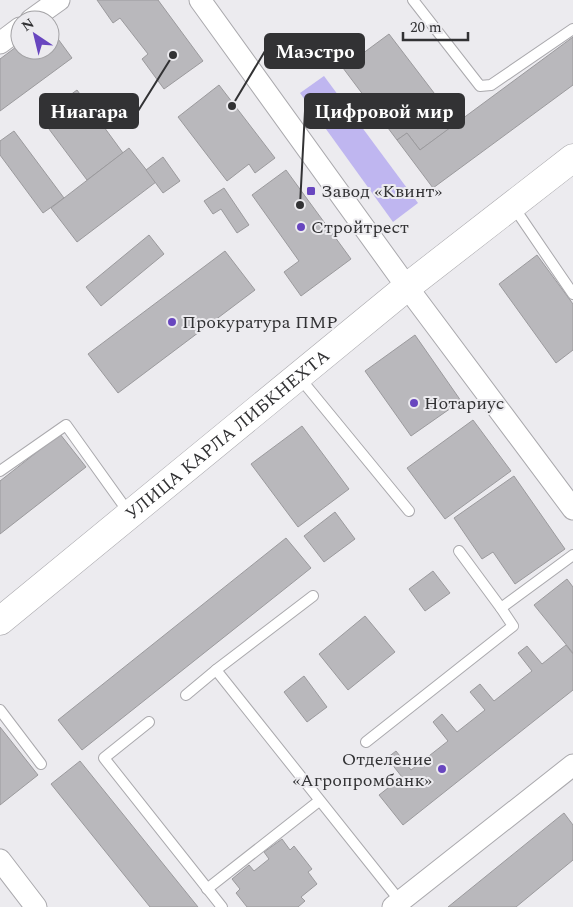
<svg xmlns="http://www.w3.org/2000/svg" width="573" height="907" font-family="Spectral,serif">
  <rect width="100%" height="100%" fill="#ecebef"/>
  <polygon fill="#bfb6f0" points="324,76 418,203 393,222 300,93"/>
  <g fill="#b9b8bc" stroke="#9b9a9d">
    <polygon points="97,0 158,0 203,61 164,89 142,59 148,54 120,18 113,23"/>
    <polygon points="50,28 72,58 0,111 0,59 20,44 20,50 50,50"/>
    <polygon points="389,34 457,123 420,150 407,133 397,140 343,68"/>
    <polygon points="573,37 573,85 433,188 397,140 407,133 420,150"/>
    <polygon points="219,85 275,158 255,173 249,164 227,181 178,117"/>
    <polygon points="77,90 123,153 87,180 40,117"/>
    <polygon points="14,131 64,198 43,213 0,155 0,141"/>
    <polygon points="129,148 156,182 77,242 51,208"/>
    <polygon points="163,157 180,181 163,193 146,170"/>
    <polygon points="286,170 351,259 301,296 284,272 299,261 252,195"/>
    <polygon points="224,188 249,225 237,233 221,209 213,214 204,201"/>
    <polygon points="149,235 164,254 101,306 86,287"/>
    <polygon points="225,251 255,290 118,393 88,354"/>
    <polygon points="537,255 573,304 573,350 556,363 499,284"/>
    <polygon points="415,335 461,401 411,436 365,371"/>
    <polygon points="473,420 511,471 445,519 407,468"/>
    <polygon points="302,426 349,489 298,527 251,464"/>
    <polygon points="60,434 86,467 0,534 0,481"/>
    <polygon points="514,476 565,549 515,584 493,552 482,559 454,518"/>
    <polygon points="335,512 355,539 324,562 304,536"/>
    <polygon points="286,538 311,568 82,750 58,720"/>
    <polygon points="433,571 450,593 425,611 409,589"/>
    <polygon points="567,579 573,587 573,653 534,605"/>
    <polygon points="365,616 395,652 348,690 319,654"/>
    <polygon points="566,645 573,654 573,690 403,825 379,795 402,777 387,758 396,751 411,770 448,741 433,722 442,714 457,732 485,710 470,692 480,684 494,701 532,671 518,653 527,646 542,664"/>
    <polygon points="304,676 327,707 307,722 284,692"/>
    <polygon points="0,727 38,775 0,805"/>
    <polygon points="80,761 198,907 150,907 51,784"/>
    <polygon points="564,813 573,825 573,860 516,907 448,907"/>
    <polygon points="282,839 290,850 294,846 312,869 308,872 317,884 301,897 305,901 298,907 247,907 236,893 240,889 232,879 249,865 254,871 269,859 264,852"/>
  </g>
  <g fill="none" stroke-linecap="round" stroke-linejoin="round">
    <g stroke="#aaa9ad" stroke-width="12">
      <g id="lane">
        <polyline points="413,0 480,86 491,85 573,29"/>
        <polyline points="513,206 573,294"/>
        <polyline points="299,377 409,511"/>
        <polyline points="0,471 66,425 129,513"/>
        <polyline points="459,551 501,608"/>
        <polyline points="313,596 216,670 400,901"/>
        <polyline points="186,695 216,670"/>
        <polyline points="0,710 41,764"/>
        <polyline points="149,722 104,758 222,907"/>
        <polyline points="366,742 513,626 501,608 573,555"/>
        <polyline points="207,889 319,801"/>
      </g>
    </g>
    <g stroke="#aaa9ad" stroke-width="23">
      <g id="street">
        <polyline points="200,0 407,287 573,509"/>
        <polyline points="31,20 59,0"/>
        <polyline points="0,43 20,28"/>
        <polyline points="0,860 36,907"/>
        <polyline points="393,907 573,765"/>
      </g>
    </g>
    <g stroke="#aaa9ad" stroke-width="29">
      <g id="primary">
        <path id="s1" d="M0 621 407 287 573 158"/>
      </g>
    </g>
    <use href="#lane" stroke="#fff" stroke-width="10"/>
    <use href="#street" stroke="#fff" stroke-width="21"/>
    <use href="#primary" stroke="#fff" stroke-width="28"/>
  </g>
  <g fill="#6846bf" stroke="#ecebef" stroke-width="2">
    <rect x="306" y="186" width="10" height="10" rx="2.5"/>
    <circle cx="301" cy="227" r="5"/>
    <circle cx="172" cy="322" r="5"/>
    <circle cx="414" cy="403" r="5"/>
    <circle cx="442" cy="769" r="5"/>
  </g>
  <g text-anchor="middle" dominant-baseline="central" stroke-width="4" stroke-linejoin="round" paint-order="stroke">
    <g font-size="18" fill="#323234" stroke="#ecebef" text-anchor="start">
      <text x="321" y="191">Завод «Квинт»</text>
      <text x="311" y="227">Стройтрест</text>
      <text x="182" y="322">Прокуратура ПМР</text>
      <text x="424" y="403">Нотариус</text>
      <text x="432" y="759" text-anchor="end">Отделение<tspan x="432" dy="21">«Агропромбанк»</tspan></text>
    </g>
    <g font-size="18" fill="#323234" stroke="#ecebef">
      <text stroke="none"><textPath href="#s1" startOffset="294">УЛИЦА КАРЛА ЛИБКНЕХТА</textPath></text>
    </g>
  </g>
  <path fill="none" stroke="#323234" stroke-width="2" d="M232 106L265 51M173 55L138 111M300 205L305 111"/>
  <g fill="#323234" stroke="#ecebef" stroke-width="2">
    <circle cx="232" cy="106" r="5"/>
    <circle cx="173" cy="55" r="5"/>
    <circle cx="300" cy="205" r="5"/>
  </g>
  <g fill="#323234" stroke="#323234" stroke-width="2">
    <rect x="265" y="34" width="99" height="34" rx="5"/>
    <rect x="40" y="94" width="98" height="34" rx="5"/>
    <rect x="305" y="94" width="159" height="34" rx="5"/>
  </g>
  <g font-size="19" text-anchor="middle" font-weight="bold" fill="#fff">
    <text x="315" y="58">Маэстро</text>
    <text x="89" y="118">Ниагара</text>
    <text x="384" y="118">Цифровой мир</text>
  </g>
  <g transform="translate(35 35) rotate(325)"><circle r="24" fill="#ecebef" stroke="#a2a1a4"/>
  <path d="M0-4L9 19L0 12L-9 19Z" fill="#6846bf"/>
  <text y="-8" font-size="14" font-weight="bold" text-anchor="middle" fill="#323234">N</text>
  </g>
  <path d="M403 32v8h65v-8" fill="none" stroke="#323234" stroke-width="2.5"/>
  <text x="410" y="32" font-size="15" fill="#323234" stroke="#ecebef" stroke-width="4" paint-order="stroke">20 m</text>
</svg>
